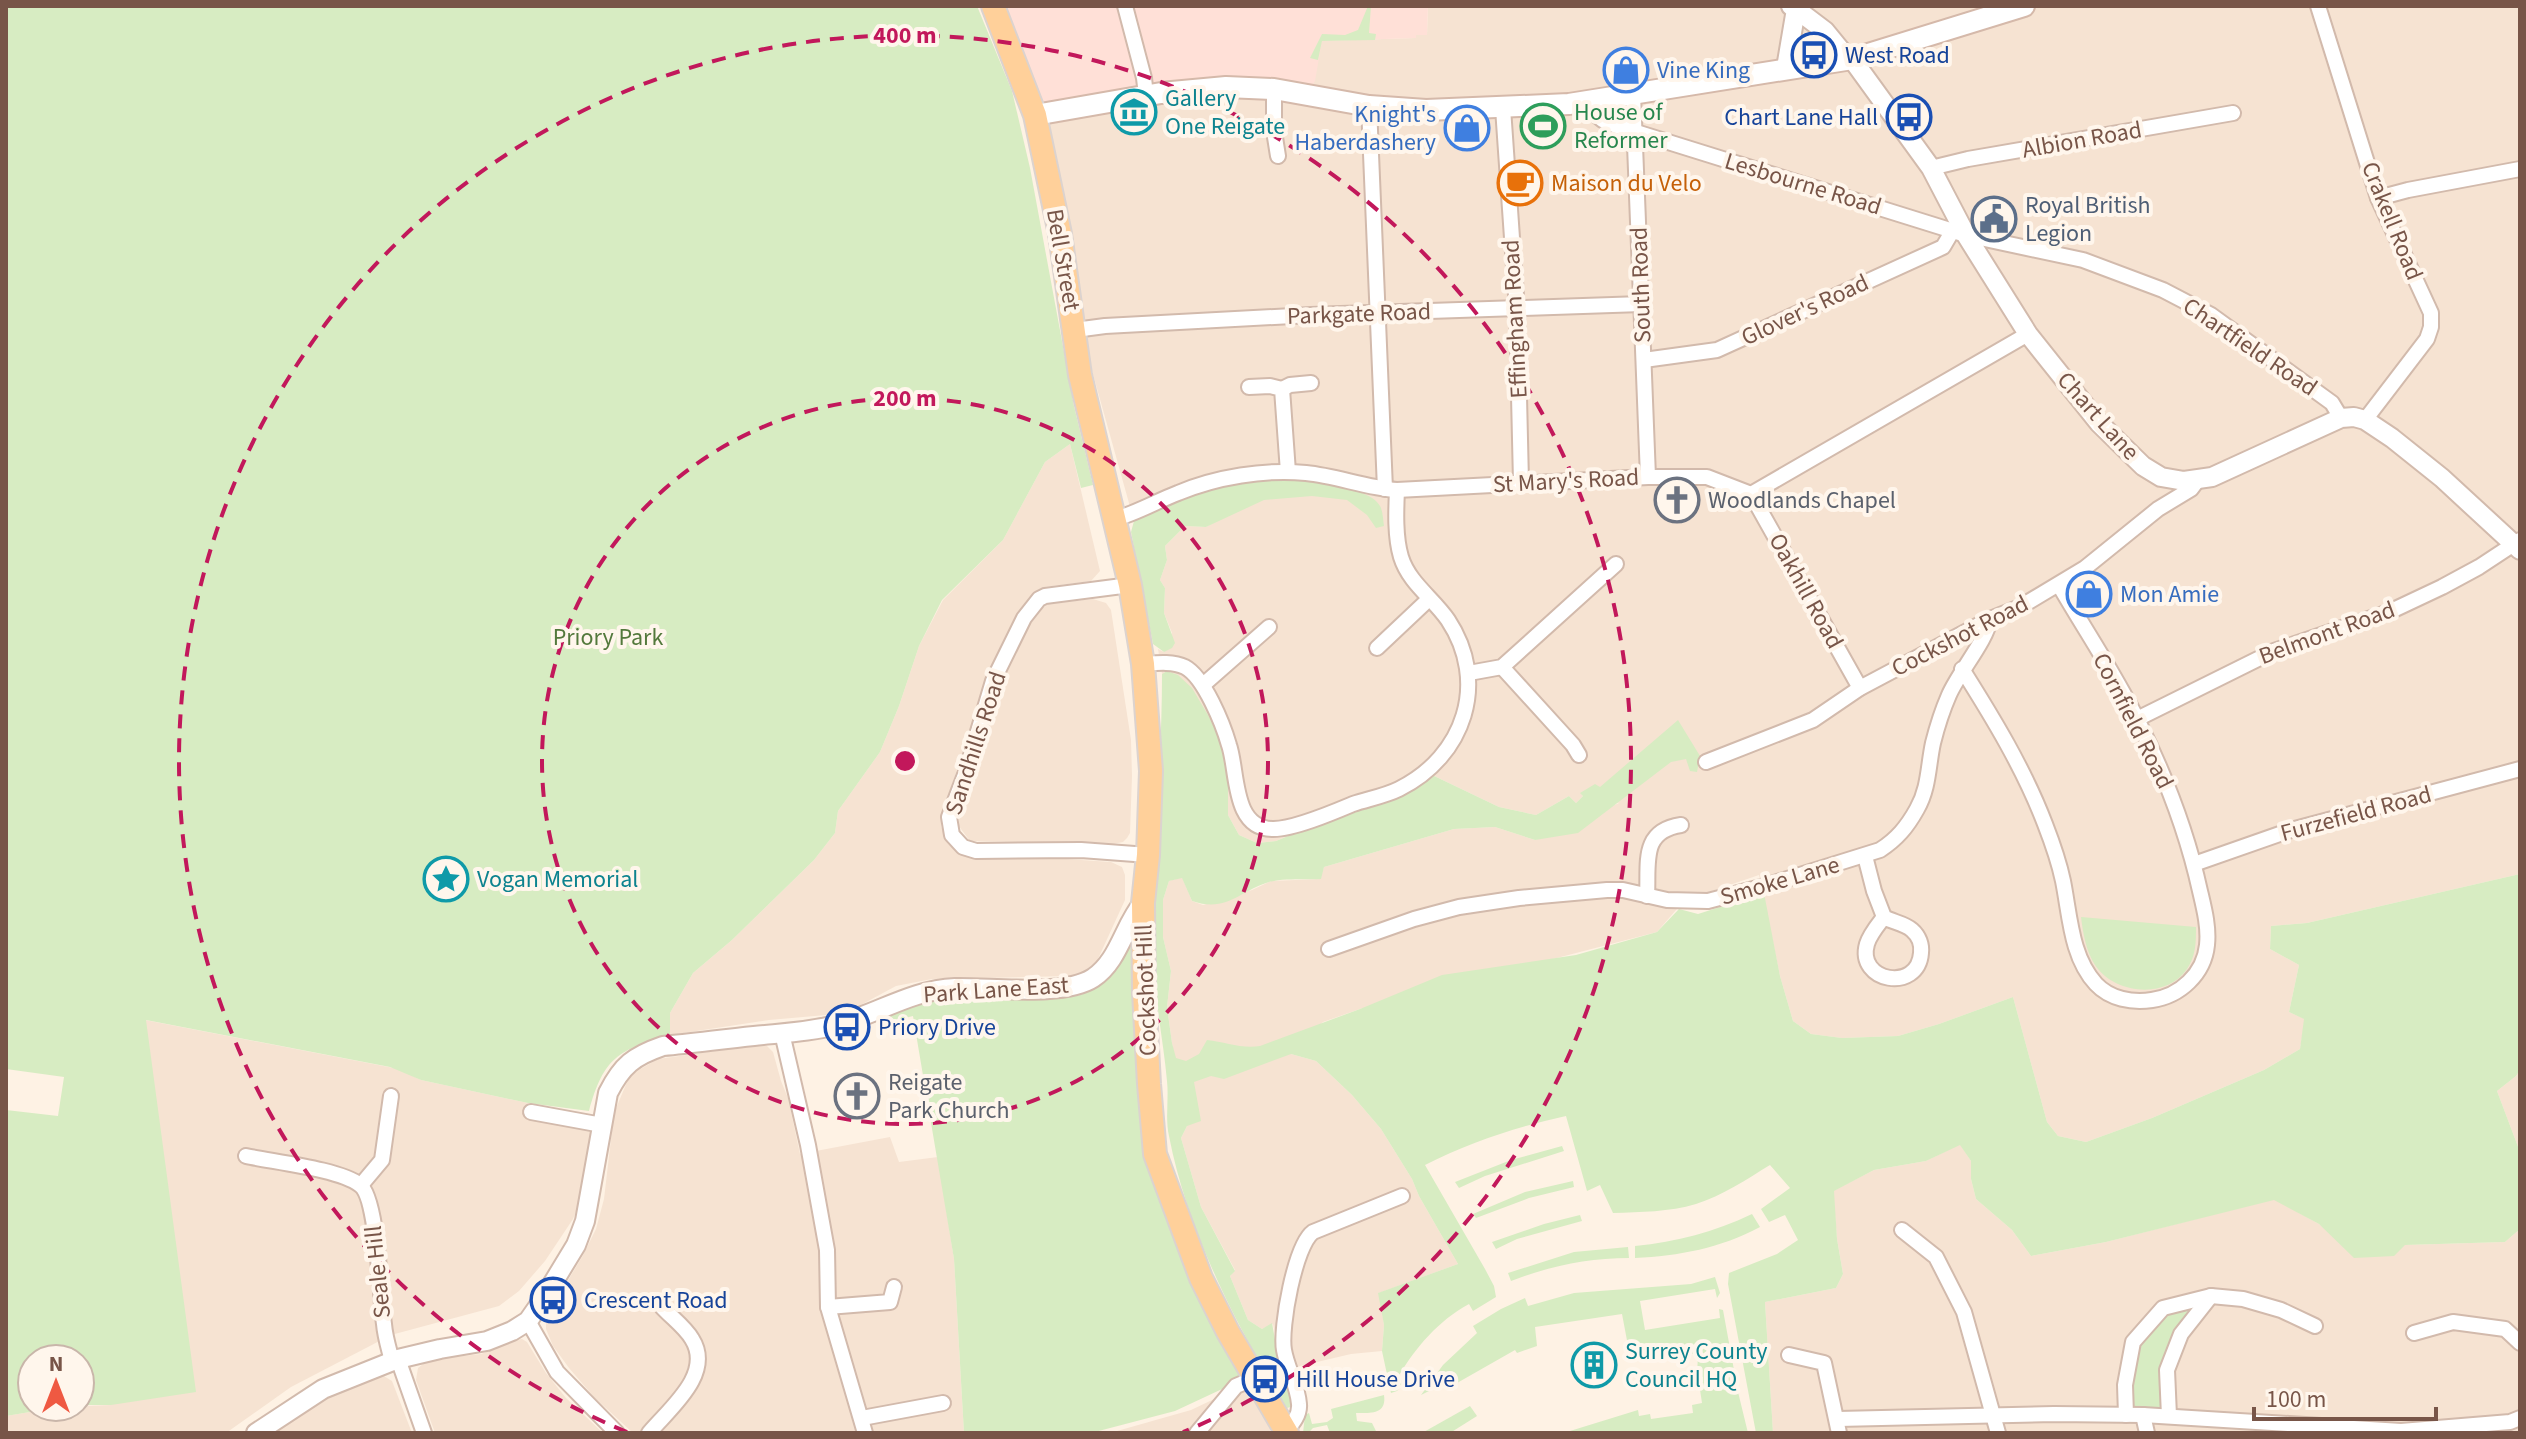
<svg xmlns="http://www.w3.org/2000/svg" width="2526" height="1439" font-family="'Source Sans 3',sans-serif">
  <rect width="100%" height="100%" fill="#fef2e4"/>
  <g fill="#f6e3d2">
    <polygon points="1428,6 2520,6 2520,874 2307,923 2271,926 2270,949 2299,965 2289,1012 2305,1019 2300,1049 2264,1070 2152,1118 2086,1142 2058,1136 2047,1122 2013,997 1939,1024 1898,1036 1842,1038 1811,1034 1793,1021 1780,976 1759,875 1709,892 1689,895 1657,932 1360,1009 1323,1022 1291,1054 1316,1061 1352,1095 1381,1129 1412,1179 1419,1196 1458,1264 1379,1293 1384,1325 1382,1351 1351,1354 1283,1370 1273,1324 1262,1329 1248,1320 1230,1276 1235,1270 1201,1207 1181,1138 1187,1126 1172,1043 1167,1007 1171,971 1163,937 1163,900 1169,881 1182,877 1192,901 1203,905 1252,890 1271,881 1320,879 1324,867 1454,829 1495,827 1535,840 1619,803 1581,793 1583,796 1576,803 1569,796 1536,815 1499,807 1430,774 1404,794 1327,820 1276,841 1257,843 1239,835 1228,815 1227,785 1222,744 1167,671 1162,674 1158,649 1164,652 1172,633 1164,613 1165,588 1160,580 1167,560 1165,546 1185,526 1206,527 1228,515 1172,500 1134,521 1084,342 1048,121 1322,41 1415,38 1416,35 1427,35"/>
    <polygon points="1070,444 1100,571 1091,581 1044,587 1035,593 1022,607 987,676 942,816 941,826 946,840 967,857 1066,859 1111,862 1122,867 1125,875 1125,900 1097,961 1082,973 1070,976 932,979 896,986 857,1007 826,1015 769,1020 670,1035 670,1013 693,973 732,940 814,860 835,833 838,811 880,752 899,706 919,646 943,600 1003,540 1045,462"/>
    <polygon points="1093,599 1106,603 1111,610 1131,740 1132,776 1130,833 1127,838 1123,842 1113,844 970,841 958,825 960,813 1004,678 1029,626 1043,608 1048,604"/>
    <polygon points="145,1020 399,1069 421,1080 528,1103 526,1113 592,1127 579,1204 573,1219 545,1261 519,1291 499,1306 391,1335 291,1387 226,1433 6,1433 6,1416 60,1407 111,1405"/>
    <polygon points="758,1045 767,1046 773,1052 781,1081 788,1098 800,1154 890,1137 899,1162 938,1157 954,1259 964,1433 633,1433 594,1397 569,1368 553,1346 546,1329 546,1317 582,1257 596,1229 604,1199 614,1113 630,1075 658,1059"/>
    <polygon points="2520,1070 2520,1152 2497,1091 2516,1076"/>
    <polygon points="1960,1144 1971,1161 1971,1179 1976,1199 2012,1230 2031,1256 2106,1242 2274,1199 2319,1224 2334,1236 2405,1245 2505,1242 2520,1229 2520,1433 1773,1433 1765,1302 1836,1288 1843,1274 1837,1239 1833,1191 1874,1170 1926,1161"/>
    <polygon points="522,1339 527,1342 546,1373 566,1398 603,1433 435,1433 416,1380 418,1368 428,1360 481,1354 516,1340"/>
    <polygon points="382,1375 392,1381 412,1433 271,1433 331,1395 367,1379"/>
    <polygon points="1248,1383 1277,1426 1266,1433 1110,1433 1191,1410"/>
  </g>
  <polygon fill="#ffe0d7" points="998,6 1428,6 1427,35 1416,35 1416,38 1322,41 1315,81 1309,90 1038,106"/>
  <g fill="#d7ecc2">
    <path d="M6 6H977L1012 91 1030 168 1074 406 1093 485 1081 488 1070 444 1045 462 1003 540 942 600 919 646 899 706 880 752 838 811 835 833 814 860 732 940 693 973 670 1013V1035C618 1050 604 1057 589 1111L528 1103 421 1080 390 1067 146 1020 196 1392 111 1405H80V1359H32V1407H60L6 1416V1110L58 1116 64 1077 6 1069Z"/>
    <polygon points="1368,6 1371,6 1369,33 1376,34 1375,40 1322,41 1318,60 1310,58 1322,34 1345,35 1358,30"/>
    <path d="M1276 476C1297 479 1371 486 1380 506 1383 511 1383 520 1384 526L1376 528 1367 515 1347 500 1312 496 1264 500 1206 527 1185 526 1165 546 1167 560 1160 580 1165 588 1164 613 1175 643 1172 648 1164 652 1153 644 1131 532 1134 521 1172 500 1217 486Z"/>
    <path d="M1167 671 1178 675 1192 688 1208 715 1222 744 1228 785V815L1239 835 1257 843 1276 841 1327 820 1404 794 1430 774 1499 807 1536 815 1569 796 1576 803 1583 796 1580 793 1595 784 1600 787 1678 720 1700 756 1697 772 1690 771 1686 759 1671 762 1578 833 1535 840 1495 827 1454 829 1324 867 1321 879C1305 880 1285 878 1269 882 1239 891 1227 913 1192 901L1182 878 1169 881 1163 900V937L1171 971 1167 1007 1172 1043 1176 1058 1186 1061 1199 1054 1207 1040C1225 1042 1242 1049 1260 1046L1360 1009 1442 975 1576 955 1657 932 1679 909 1698 914 1764 893 1780 976 1793 1021 1811 1034 1842 1038 1898 1036 1939 1024 2013 997 2047 1122 2058 1136 2086 1142 2152 1118 2264 1070 2300 1049 2304 1019 2289 1012 2299 965 2270 949 2271 926 2307 923 2520 874V1070L2516 1076 2497 1091 2520 1152V1229L2505 1242 2405 1245 2394 1256 2354 1258 2319 1224 2274 1200 2106 1242 2031 1256 2012 1230 1976 1199 1971 1179V1161L1960 1145 1926 1161 1874 1170 1834 1191 1837 1239 1843 1274 1836 1288 1765 1302 1773 1433H1756L1728 1284 1729 1273 1777 1254 1798 1240 1785 1215 1769 1222 1761 1209 1790 1188 1770 1165C1747 1179 1722 1196 1696 1204 1669 1212 1641 1212 1613 1213L1600 1185 1587 1191 1566 1116C1516 1127 1470 1142 1425 1165L1485 1269 1494 1286 1496 1297 1473 1311 1469 1304C1438 1321 1416 1347 1398 1377L1404 1382 1397 1391 1391 1393 1382 1351 1384 1325 1378 1293 1458 1264 1419 1196 1412 1179 1381 1129 1352 1095 1316 1061 1291 1054 1224 1079 1211 1076 1194 1082 1201 1121 1187 1126 1181 1138 1201 1207 1235 1271 1230 1276 1248 1320 1262 1329 1272 1323 1276 1345 1294 1406 1287 1408C1237 1328 1187 1230 1169 1136 1165 1118 1169 1099 1167 1081 1164 1047 1157 1013 1155 978 1150 877 1162 775 1162 674Z"/>
    <path d="M2081 917 2196 927C2196 942 2196 956 2187 969 2166 1000 2114 994 2095 965 2086 951 2083 933 2081 917Z"/>
    <path d="M1141 930 1149 1154 1243 1369 1235 1383 1175 1411 1091 1433H964L954 1259 913 1016 889 1022 884 1014 939 997 1077 996C1114 984 1119 967 1131 932Z"/>
    <polygon points="1562,1146 1564,1151 1485,1176 1459,1188 1455,1182 1511,1160"/>
    <polygon points="1573,1181 1574,1187 1529,1198 1476,1218 1473,1214 1525,1192"/>
    <path d="M1752 1214 1760 1227C1721 1248 1679 1256 1635 1258V1246C1677 1242 1714 1232 1752 1214Z"/>
    <polygon points="1580,1215 1582,1221 1517,1239 1496,1249 1492,1242 1544,1224"/>
    <path d="M1628 1247 1629 1258C1588 1258 1550 1266 1511 1281L1508 1273 1574 1252Z"/>
    <polygon points="1715,1277 1720,1293 1717,1298 1715,1289 1640,1301 1645,1330 1720,1318 1719,1309 1723,1310 1738,1392 1748,1433 1571,1433 1570,1431 1638,1410 1639,1416 1650,1414 1651,1419 1693,1413 1692,1405 1702,1403 1699,1383 1703,1382 1703,1377 1697,1376 1698,1354 1629,1351 1622,1314 1535,1327 1537,1346 1517,1353 1515,1350 1450,1387 1447,1382 1421,1395 1443,1365 1477,1333 1473,1326 1501,1309 1525,1298 1528,1306 1574,1293 1691,1284"/>
    <polygon points="2205,1300 2179,1331 2167,1407 2130,1410 2127,1387 2136,1344 2165,1312"/>
    <path d="M1384 1395C1387 1415 1370 1413 1356 1413L1357 1421 1372 1423 1377 1433H1330L1327 1425 1313 1428 1308 1433H1303L1305 1415 1309 1413 1312 1424 1327 1422 1333 1418 1331 1409Z"/>
    <polygon points="1470,1406 1477,1416 1450,1433 1422,1433"/>
  </g>
  <g fill="none" stroke-linecap="round" stroke-linejoin="round">
    <g stroke="#d2baac" stroke-width="18">
      <g id="minor">
        <polyline points="1125,6 1144,78 1146,95"/>
        <polyline points="2318,6 2378,198 2431,313 2431,327 2427,339 2365,420"/>
        <polyline points="1274,89 1274,131 1278,156"/>
        <polyline points="1633,94 1648,477"/>
        <path d="M1590 102C1595 124 1616 125 1636 132L1966 235 2083 260 2163 290 2211 315 2332 403 2341 418"/>
        <polyline points="1369,106 1385,489"/>
        <polyline points="1503,108 1517,310 1521,482"/>
        <polyline points="1931,168 1968,159 2233,113"/>
        <polyline points="2378,198 2408,190 2520,169"/>
        <polyline points="1075,330 1105,326 1311,315 1642,304"/>
        <polyline points="1644,360 1717,350 1943,247 1953,230"/>
        <polyline points="1249,387 1270,386 1282,389 1288,472"/>
        <polyline points="1282,389 1290,385 1311,383"/>
        <polyline points="1751,494 1860,688"/>
        <path d="M1115 519C1137 513 1157 501 1178 493 1216 477 1265 469 1306 473 1337 476 1366 488 1397 490L1648 477H1707L1751 494 2028 334"/>
        <polyline points="1130,585 1045,596 1039,599 1024,618 993,681 966,772 949,817 952,835 963,847 976,851 1081,850 1148,855"/>
        <polyline points="1377,648 1429,599"/>
        <path d="M1143 664C1156 663 1173 661 1185 667 1204 677 1223 724 1229 745 1238 771 1232 828 1272 829 1292 830 1334 812 1353 804 1368 799 1385 796 1399 789 1465 756 1489 682 1448 620 1433 598 1409 583 1401 557 1395 537 1396 511 1397 490"/>
        <polyline points="1502,667 1573,745 1579,755"/>
        <path d="M1962 669C1993 718 2024 769 2045 824 2052 842 2059 862 2063 881 2070 916 2071 957 2096 984 2110 999 2132 1003 2152 1000 2180 996 2204 974 2207 945 2209 927 2204 908 2200 891 2187 832 2165 775 2138 721 2115 674 2085 630 2059 585"/>
        <polyline points="1469,673 1502,667 1616,564"/>
        <polyline points="1203,685 1269,627"/>
        <polyline points="2137,719 2274,651 2389,612 2442,587 2479,567 2520,540"/>
        <polyline points="1706,762 1813,720 1860,688 1990,619 2020,607 2085,568 2158,509 2191,489 2197,481"/>
        <path d="M1865 856 1874 891 1884 917C1892 922 1904 923 1912 930 1919 936 1922 945 1921 953 1918 993 1856 982 1867 944 1870 934 1878 925 1884 917"/>
        <polyline points="2194,864 2291,830 2520,769"/>
        <path d="M1647 896C1649 864 1640 831 1681 825"/>
        <path d="M1329 949 1414 919 1459 907 1519 898 1607 890H1623L1667 900 1708 901 1765 886 1880 850C1897 839 1907 827 1917 809 1929 788 1928 766 1933 743 1937 727 1942 711 1949 695 1959 672 1987 640 1990 619"/>
        <polyline points="782,1033 808,1145 827,1250 828,1307 865,1433"/>
        <polyline points="531,1112 602,1125"/>
        <path d="M246 1156C273 1162 340 1169 360 1185 378 1198 380 1299 384 1324 385 1337 389 1349 392 1361"/>
        <polyline points="361,1185 382,1160 391,1096"/>
        <polyline points="1902,1230 1936,1257 1964,1312 1998,1433"/>
        <polyline points="828,1307 890,1302 894,1287"/>
        <polyline points="528,1321 557,1372 617,1433"/>
        <polyline points="2414,1333 2453,1322 2505,1329 2520,1343"/>
        <polyline points="1789,1355 1824,1363 1839,1433"/>
        <polyline points="398,1359 424,1433"/>
        <polyline points="2126,1415 2125,1385 2133,1342 2163,1308 2211,1296 2243,1299 2281,1310 2315,1326"/>
        <polyline points="2143,1415 2147,1433"/>
        <polyline points="2169,1416 2167,1370 2181,1334 2211,1296"/>
        <polyline points="862,1418 943,1403"/>
        <polyline points="1838,1419 2054,1414 2143,1415 2401,1431 2510,1422 2520,1418"/>
        <path d="M1286 1431C1293 1423 1300 1415 1299 1404 1298 1386 1287 1368 1284 1350 1280 1328 1295 1245 1313 1232L1402 1196"/>
        <path d="M649 1433C669 1409 714 1374 692 1339 685 1327 671 1317 662 1307"/>
        <polyline points="1197,1433 1236,1386 1255,1378"/>
      </g>
    </g>
    <g stroke="#d2baac" stroke-width="22">
      <g id="tertiary">
        <polyline points="1796,9 1825,31 1843,53 1852,59 1931,168 1966,235 2028,334 2099,423 2143,466 2161,477 2184,481 2212,477 2341,418 2354,417 2365,420 2392,438 2442,478 2520,550"/>
        <polyline points="1786,68 1796,9 1791,6"/>
        <path d="M256 1433 323 1389 398 1359 440 1349 487 1341 512 1331 528 1321 542 1301 576 1245 585 1221 608 1093C622 1065 634 1056 663 1046 694 1043 724 1039 754 1036 782 1033 812 1032 839 1024 879 1013 912 990 955 988 991 987 1064 997 1093 978 1119 961 1124 925 1143 903"/>
      </g>
    </g>
    <g stroke="#d5b9aa" stroke-width="24">
      <polyline id="secondary" points="1035,115 1161,93 1226,87 1274,89 1369,106 1426,110 1569,104 1852,59 2024,6"/>
    </g>
    <g stroke="#dcd3cf" stroke-width="26">
      <polyline id="primary" points="993,6 1035,115 1060,234 1080,375 1130,585 1143,664 1151,771 1148,855 1143,903 1144,992 1149,1084 1155,1154 1201,1278 1228,1332 1287,1433"/>
    </g>
    <use href="#minor" stroke="#fff" stroke-width="14"/>
    <use href="#tertiary" stroke="#fff" stroke-width="18"/>
    <use href="#secondary" stroke="#fff" stroke-width="20"/>
    <use href="#primary" stroke="#ffd09a" stroke-width="22"/>
  </g>
  <g fill="none" stroke="#c2185b" stroke-width="4" stroke-dasharray="14 10">
    <circle cx="905" cy="761" r="363"/>
    <path d="M627 1432A726 726 0 1 1 1183 1432"/>
  </g>
  <defs>
    <g id="bus-ring" transform="scale(2.3)"><circle r="9.5" fill="#fff6ec" stroke="#1a4fb4" stroke-width="1.5"/><path d="M-5-6H5V4H4V6H2V4H-2V6H-4V4H-5ZM-3.5-4V0h7V-4ZM-3.5 1.2v1.5H-2V1.2ZM2 1.2v1.5H3.5V1.2Z" fill="#1a4fb4"/></g>
    <g id="shop-ring" transform="scale(2.3)"><circle r="9.5" fill="#fff6ec" stroke="#3f7fe0" stroke-width="1.5"/><path d="M-5-2.5h2.3a2.7 3.5 0 0 1 5.4 0H5L5.5 6h-11ZM-1.5-2.5h3a1.5 2.3 0 0 0-3 0Z" fill="#3f7fe0"/></g>
    <g id="museum-ring" transform="scale(2.3)"><circle r="9.5" fill="#fff6ec" stroke="#0f9aa8" stroke-width="1.5"/><path d="M0-6L6-3V-2H-6V-3ZM-5-1h2V3h-2ZM-1-1h2V3h-2ZM3-1h2V3H3ZM-6 4H6V6H-6Z" fill="#0f9aa8"/></g>
    <g id="stadium-ring" transform="scale(2.3)"><circle r="9.5" fill="#fff6ec" stroke="#2e9e5b" stroke-width="1.5"/><path d="M0-5a6.5 5 0 1 0 0 10a6.5 5 0 1 0 0-10ZM-3.5-1.8h7v3.6h-7Z" fill="#2e9e5b"/></g>
    <g id="cafe-ring" transform="scale(2.3)"><circle r="9.5" fill="#fff6ec" stroke="#e8710a" stroke-width="1.5"/><path d="M-5.5-4.5H6V0H3Q3 3.5 0 3.5H-2.5Q-5.5 3.5-5.5 0ZM3-3.2v2h1.7v-2ZM-6 4.5H4V6H-6Z" fill="#e8710a"/></g>
    <g id="civic-ring" transform="scale(2.3)"><circle r="9.5" fill="#fff6ec" stroke="#5c6f8a" stroke-width="1.5"/><path d="M-.6-6.5H3V-4.5H.6V-3L4-1V1h2V6H-6V1h2V-1L-.6-3ZM-1.2 2.5V6h2.4V2.5Z" fill="#5c6f8a"/></g>
    <g id="church-ring" transform="scale(2.3)"><circle r="9.5" fill="#fff6ec" stroke="#6b7280" stroke-width="1.5"/><path d="M-1.2-6h2.4v3.5h3.3v2.4h-3.3V6h-2.4V-.1h-3.3v-2.4h3.3Z" fill="#6b7280"/></g>
    <g id="sight-ring" transform="scale(2.3)"><circle r="9.5" fill="#fff6ec" stroke="#0f9aa8" stroke-width="1.5"/><path d="M0-6L1.8-2.2L6-1.7L2.9 1.2L3.7 5.4L0 3.3L-3.7 5.4L-2.9 1.2L-6-1.7L-1.8-2.2Z" fill="#0f9aa8"/></g>
    <g id="building-ring" transform="scale(2.3)"><circle r="9.5" fill="#fff6ec" stroke="#0f9aa8" stroke-width="1.5"/><path d="M-4-6H4V6H1V3H-1V6H-4ZM-2.5-4.3h1.7v1.8h-1.7ZM.8-4.3h1.7v1.8H.8ZM-2.5-1h1.7V.8h-1.7ZM.8-1h1.7V.8H.8Z" fill="#0f9aa8"/></g>
  </defs>
  <g fill-rule="evenodd">
    <use href="#bus-ring" x="1814" y="55"/>
    <use href="#shop-ring" x="1626" y="70"/>
    <use href="#museum-ring" x="1134" y="112"/>
    <use href="#bus-ring" x="1909" y="117"/>
    <use href="#stadium-ring" x="1543" y="126"/>
    <use href="#shop-ring" x="1467" y="128"/>
    <use href="#cafe-ring" x="1520" y="183"/>
    <use href="#civic-ring" x="1994" y="219"/>
    <use href="#church-ring" x="1677" y="500"/>
    <use href="#shop-ring" x="2089" y="594"/>
    <use href="#sight-ring" x="446" y="879"/>
    <use href="#bus-ring" x="847" y="1027"/>
    <use href="#church-ring" x="857" y="1096"/>
    <use href="#bus-ring" x="553" y="1300"/>
    <use href="#building-ring" x="1594" y="1365"/>
    <use href="#bus-ring" x="1265" y="1379"/>
  </g>
  <g text-anchor="middle" dominant-baseline="central" stroke-width="8" stroke-linejoin="round" paint-order="stroke">
    <g font-size="24" fill="#164399" stroke="#fff6ec" text-anchor="start">
      <text x="1845" y="55">West Road</text>
      <text x="1878" y="117" text-anchor="end">Chart Lane Hall</text>
      <text x="878" y="1027">Priory Drive</text>
      <text x="584" y="1300">Crescent Road</text>
      <text x="1296" y="1379">Hill House Drive</text>
    </g>
    <g font-size="24" fill="#366cbe" stroke="#fff6ec" text-anchor="start">
      <text x="1657" y="70">Vine King</text>
      <text x="1436" y="114" text-anchor="end">Knight's<tspan x="1436" dy="28">Haberdashery</tspan></text>
      <text x="2120" y="594">Mon Amie</text>
    </g>
    <g font-size="24" fill="#0d838f" stroke="#fff6ec" text-anchor="start">
      <text x="1165" y="98">Gallery<tspan x="1165" dy="28">One Reigate</tspan></text>
      <text x="477" y="879">Vogan Memorial</text>
      <text x="1625" y="1351">Surrey County<tspan x="1625" dy="28">Council HQ</tspan></text>
    </g>
    <g font-size="24" fill="#27864d" stroke="#fff6ec" text-anchor="start">
      <text x="1574" y="112">House of<tspan x="1574" dy="28">Reformer</tspan></text>
    </g>
    <g font-size="24" fill="#785548" stroke="#fff6ec">
      <text transform="translate(2082 140) rotate(-10)">Albion Road</text>
      <text transform="translate(1803 184) rotate(17)">Lesbourne Road</text>
      <text transform="translate(2392 221) rotate(68)">Crakell Road</text>
      <text transform="translate(1063 260) rotate(80)">Bell Street</text>
      <text transform="translate(1641 285) rotate(-92)">South Road</text>
      <text transform="translate(1805 310) rotate(-25)">Glover's Road</text>
      <text transform="translate(1359 314) rotate(-2)">Parkgate Road</text>
      <text transform="translate(1515 319) rotate(-93)">Effingham Road</text>
      <text transform="translate(2250 347) rotate(34)">Chartfield Road</text>
      <text transform="translate(2098 416) rotate(48)">Chart Lane</text>
      <text transform="translate(1566 481) rotate(-3)">St Mary's Road</text>
      <text transform="translate(1806 591) rotate(61)">Oakhill Road</text>
      <text transform="translate(2327 633) rotate(-20)">Belmont Road</text>
      <text transform="translate(1960 636) rotate(-27)">Cockshot Road</text>
      <text transform="translate(2133 721) rotate(63)">Cornfield Road</text>
      <text transform="translate(976 743) rotate(-72)">Sandhills Road</text>
      <text transform="translate(2356 814) rotate(-15)">Furzefield Road</text>
      <text transform="translate(1780 881) rotate(-16)">Smoke Lane</text>
      <text transform="translate(996 990) rotate(-4)">Park Lane East</text>
      <text transform="translate(1146 990) rotate(-92)">Cockshot Hill</text>
      <text transform="translate(378 1272) rotate(-96)">Seale Hill</text>
    </g>
    <g font-size="24" fill="#c56008" stroke="#fff6ec" text-anchor="start">
      <text x="1551" y="183">Maison du Velo</text>
    </g>
    <g font-size="24" fill="#4e5e75" stroke="#fff6ec" text-anchor="start">
      <text x="2025" y="205">Royal British<tspan x="2025" dy="28">Legion</tspan></text>
    </g>
    <g font-size="24" fill="#5b616d" stroke="#fff6ec" text-anchor="start">
      <text x="1708" y="500">Woodlands Chapel</text>
      <text x="888" y="1082">Reigate<tspan x="888" dy="28">Park Church</tspan></text>
    </g>
    <g font-size="24" fill="#53793c" stroke="#fff6ec">
      <text x="608" y="637">Priory Park</text>
    </g>
  </g>
  <circle cx="905" cy="761" r="12" fill="#c2185b" stroke="#fff6ec" stroke-width="4"/>
  <g font-size="24" text-anchor="middle" font-weight="bold" fill="#c2185b" stroke="#fff6ec" stroke-width="8" stroke-linejoin="round" paint-order="stroke">
    <text x="905" y="43">400 m</text>
    <text x="905" y="406">200 m</text>
  </g>
  <rect width="2526" height="1439" fill="none" stroke="#785548" stroke-width="16"/>
  <g transform="translate(56 1383)"><circle r="38" fill="#fff6ec" stroke="#c9b6aa" stroke-width="2"/>
  <path d="M0-6L14 30L0 20L-14 30Z" fill="#ef5942"/>
  <text y="-12" font-size="22" font-weight="bold" text-anchor="middle" fill="#785548">N</text>
  </g>
  <path d="M2254 1407v12h182v-12" fill="none" stroke="#785548" stroke-width="4"/>
  <text x="2266" y="1407" font-size="24" fill="#785548" stroke="#fff6ec" stroke-width="6" paint-order="stroke">100 m</text>
</svg>
